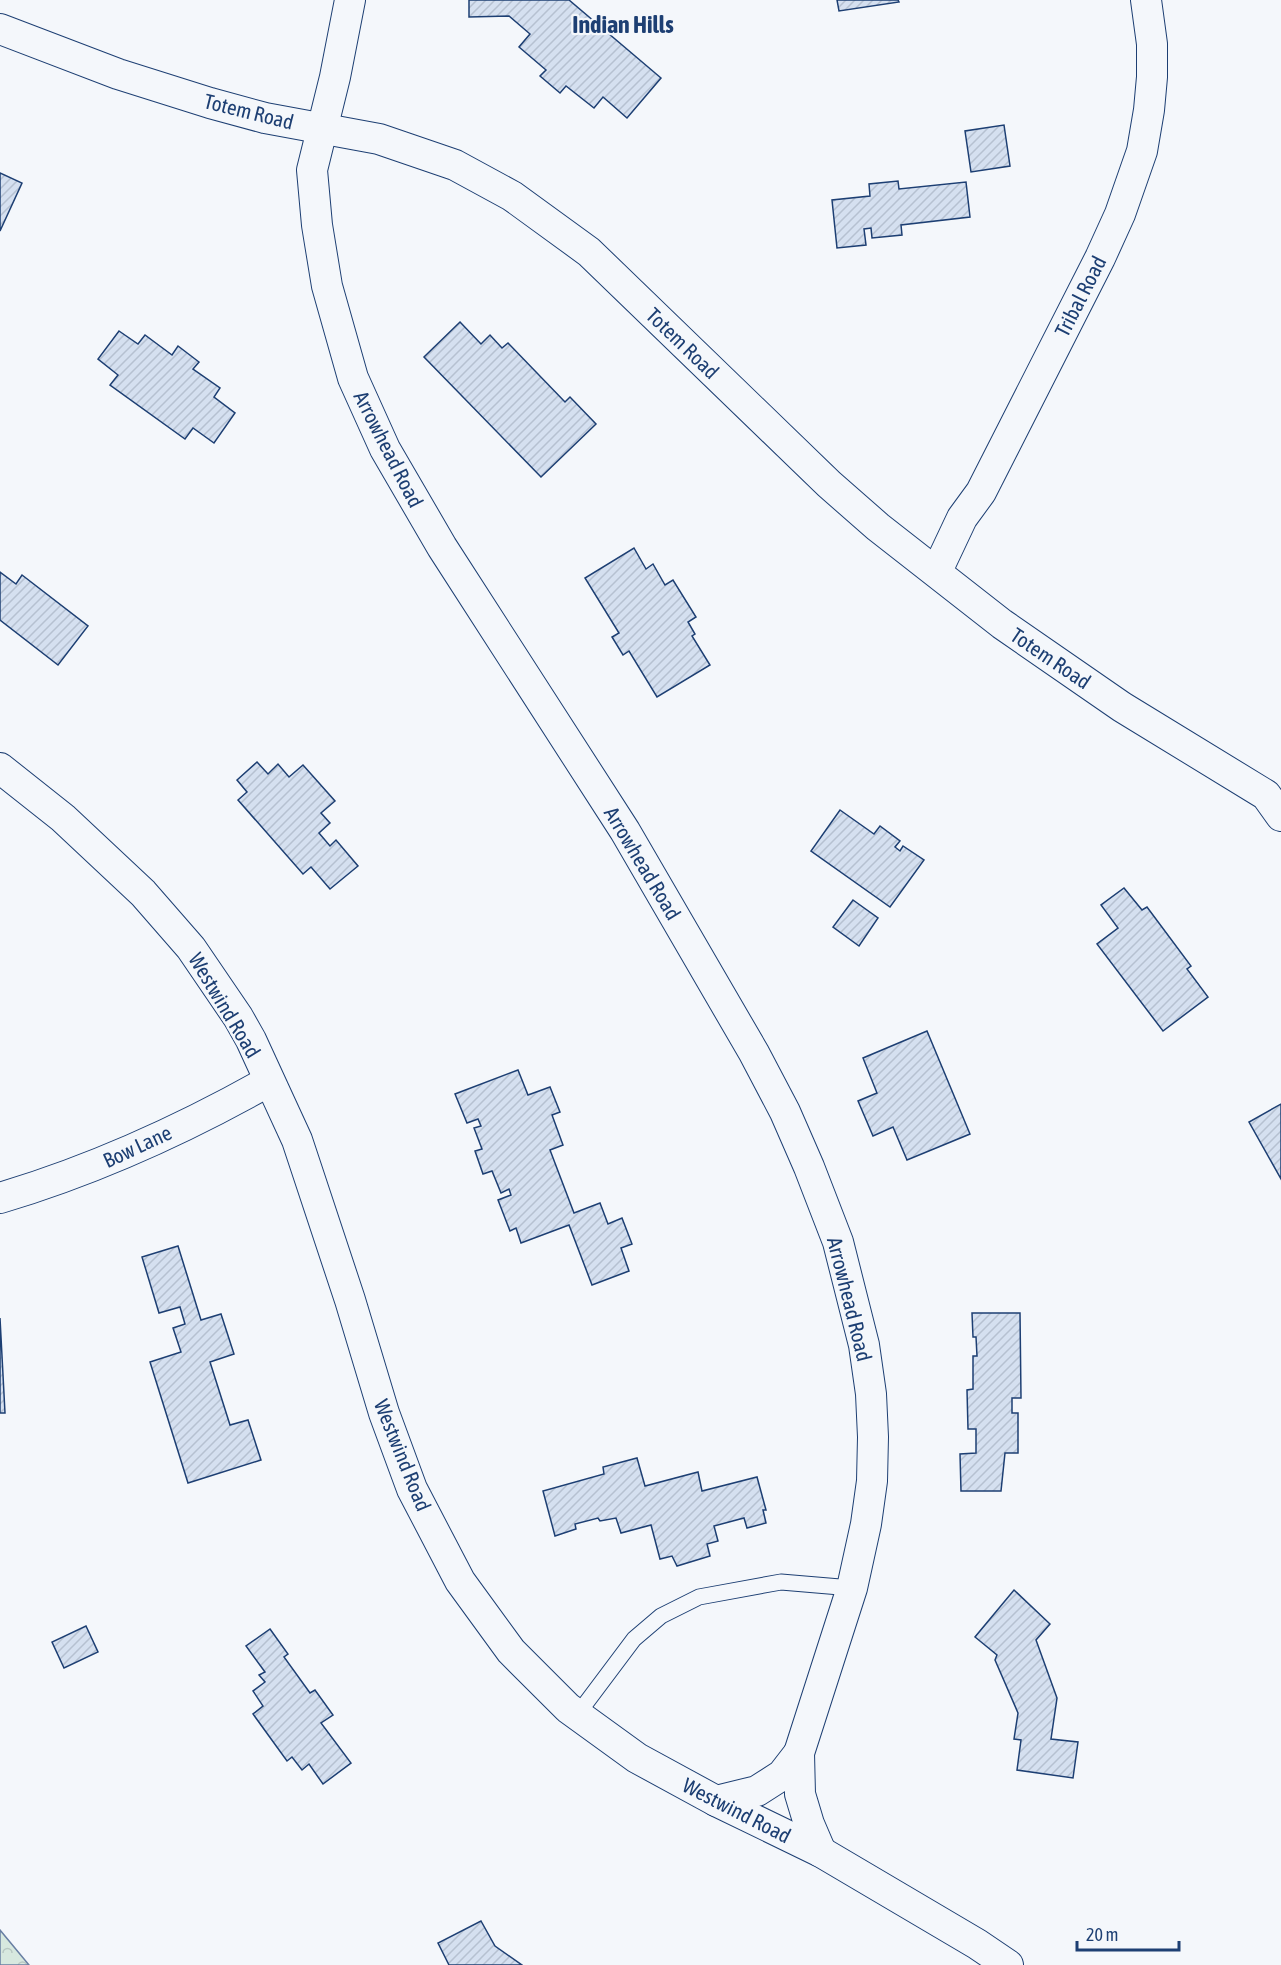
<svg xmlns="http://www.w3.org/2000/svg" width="1281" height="1965" font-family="'Asap Condensed',sans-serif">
  <defs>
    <pattern id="forest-crowns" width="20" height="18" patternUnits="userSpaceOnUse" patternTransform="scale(1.5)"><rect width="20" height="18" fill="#d7e8df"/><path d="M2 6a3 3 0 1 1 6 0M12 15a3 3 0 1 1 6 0" fill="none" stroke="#b8c8c3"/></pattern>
    <pattern id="building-hatch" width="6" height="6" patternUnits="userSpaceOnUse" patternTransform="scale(1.5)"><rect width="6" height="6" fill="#d5e0f0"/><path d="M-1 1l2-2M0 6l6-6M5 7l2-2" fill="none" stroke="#b6c1d1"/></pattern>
  </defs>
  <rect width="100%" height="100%" fill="#f4f7fb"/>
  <polygon fill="url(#forest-crowns)" stroke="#687fa3" stroke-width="1.5" points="0,1930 29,1965 0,1965"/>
  <g fill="url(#building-hatch)" stroke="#1d3f73" stroke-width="1.5">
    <polygon points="469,0 569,0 661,78 627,118 603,97 594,108 566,86 560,93 540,76 546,70 519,47 530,34 509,16 469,17"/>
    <polygon points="837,0 898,0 899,2 839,11"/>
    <polygon points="1004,125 1010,166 971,172 965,131"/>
    <polygon points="0,173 22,183 0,231"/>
    <polygon points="898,181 899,189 966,182 970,217 901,225 902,235 872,238 871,228 864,229 866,245 837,248 832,200 870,196 869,184"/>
    <polygon points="460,322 481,344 490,335 502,348 508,343 565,402 570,397 596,424 541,477 424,357"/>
    <polygon points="119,331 138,344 145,335 172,355 178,346 199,362 193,369 220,388 214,397 235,413 214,443 193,428 185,439 110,385 118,375 98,359"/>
    <polygon points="634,548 646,569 653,564 665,585 673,580 696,617 688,622 695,634 692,636 710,665 657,697 629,651 623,655 612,637 619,633 585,578"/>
    <polygon points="0,572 16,584 22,575 88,626 58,665 0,620"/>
    <polygon points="257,762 268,774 278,764 289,777 303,765 335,801 321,813 330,823 319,833 330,846 336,840 358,866 330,889 311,867 303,874 238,800 247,792 237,780"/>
    <polygon points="840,810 874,834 880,826 900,841 895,847 900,851 903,846 924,860 890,907 811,851"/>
    <polygon points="1124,888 1142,910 1147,907 1191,966 1187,969 1208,997 1163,1031 1097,944 1118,928 1101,905"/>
    <polygon points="853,900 878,918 859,946 833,927"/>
    <polygon points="927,1031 970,1134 907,1160 893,1127 873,1136 858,1101 877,1093 863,1058"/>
    <polygon points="518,1070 528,1095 550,1087 560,1112 552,1115 563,1145 550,1150 574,1213 600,1203 608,1224 622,1218 632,1244 621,1248 629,1271 592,1285 569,1225 521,1243 516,1228 510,1231 498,1200 511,1195 509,1189 501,1193 492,1171 483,1174 475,1151 482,1149 474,1128 481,1126 478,1119 467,1123 455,1094"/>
    <polygon points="1281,1104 1281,1179 1249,1122"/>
    <polygon points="178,1246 201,1320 221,1314 234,1354 210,1362 230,1425 248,1420 261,1460 188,1483 150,1362 181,1352 173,1328 185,1324 180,1307 159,1313 142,1257"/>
    <polygon points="972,1313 1020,1313 1021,1398 1012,1398 1012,1413 1018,1413 1018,1453 1005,1453 1001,1491 961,1491 960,1454 976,1453 976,1429 968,1429 967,1390 973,1389 973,1356 977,1356 976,1337 973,1337"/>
    <polygon points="0,1318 5,1413 0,1413"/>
    <polygon points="637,1458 645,1486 698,1472 702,1491 757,1477 766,1510 763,1510 766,1523 747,1528 744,1518 714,1526 718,1541 707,1544 710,1556 677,1566 672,1556 660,1559 651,1525 621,1533 616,1518 600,1521 598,1518 575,1524 576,1529 555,1536 543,1491 604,1474 603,1467"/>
    <polygon points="1014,1590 1050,1624 1036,1640 1057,1698 1051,1739 1078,1742 1073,1778 1017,1770 1021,1740 1014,1739 1018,1713 995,1660 997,1655 975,1637"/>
    <polygon points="86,1626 98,1652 64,1668 52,1642"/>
    <polygon points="270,1629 288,1654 284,1657 310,1693 315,1690 333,1715 321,1723 351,1763 323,1784 309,1764 302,1770 292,1757 287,1761 253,1714 263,1706 253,1691 265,1682 259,1675 265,1672 246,1646"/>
    <polygon points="481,1921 495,1946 522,1965 449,1965 438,1943"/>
  </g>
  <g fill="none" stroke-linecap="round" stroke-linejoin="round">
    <g stroke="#1d3f73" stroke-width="17">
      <polyline id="service" points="577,1715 634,1639 661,1616 699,1597 781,1582 852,1588"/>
    </g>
    <g stroke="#1d3f73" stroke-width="32">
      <g id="minor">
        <polyline points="350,0 335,77 312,170 317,225 327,286 353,378 385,449 442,547 625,831 754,1053 785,1112 809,1167 838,1242 864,1345 871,1394 873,1437 872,1481 866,1524 852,1588 799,1753 800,1794 809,1824 821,1852"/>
        <polyline points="0,29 118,74 210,103 265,118 379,139 455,165 512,196 589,252 829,484 878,527 1002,624 1122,707 1266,795 1281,816"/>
        <polyline points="937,571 962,518 981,492 1100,258 1120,214 1142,151 1149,110 1152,77 1152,44 1146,0"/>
        <polyline points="0,768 63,818 143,893 191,948 238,1017 251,1040 297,1140 350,1300 384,1413 412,1489 460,1581 511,1651 568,1708 637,1758 716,1801 821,1852 977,1944 1008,1965"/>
        <path d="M0 1198C94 1170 184 1129 269 1081"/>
        <polyline points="716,1801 757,1791 782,1775 799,1753"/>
      </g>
    </g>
    <use href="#service" stroke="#f4f7fb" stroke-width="15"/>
    <use href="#minor" stroke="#f4f7fb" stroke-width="30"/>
  </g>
  <g text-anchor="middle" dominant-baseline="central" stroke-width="4.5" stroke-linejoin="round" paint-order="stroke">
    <g font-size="21" fill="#1d3f73" stroke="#f4f7fb">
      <text transform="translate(249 111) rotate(14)">Totem Road</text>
      <text transform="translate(1080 296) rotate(-63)">Tribal Road</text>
      <text transform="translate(683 343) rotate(44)">Totem Road</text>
      <text transform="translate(389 449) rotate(63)">Arrowhead Road</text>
      <text transform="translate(1051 658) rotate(34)">Totem Road</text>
      <text transform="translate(643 863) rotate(59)">Arrowhead Road</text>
      <text transform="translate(225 1005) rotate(59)">Westwind Road</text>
      <text transform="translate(137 1146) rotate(-25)">Bow Lane</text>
      <text transform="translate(850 1299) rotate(76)">Arrowhead Road</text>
      <text transform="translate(403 1455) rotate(68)">Westwind Road</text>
      <text transform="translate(737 1810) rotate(27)">Westwind Road</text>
    </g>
    <g font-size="24" font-weight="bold" fill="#1d3f73" stroke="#f4f7fb">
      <text x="623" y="24">Indian Hills</text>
    </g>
  </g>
  <path d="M1077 1941v9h102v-9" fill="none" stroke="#1d3f73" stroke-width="3"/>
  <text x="1086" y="1941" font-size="18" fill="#1d3f73" stroke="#f4f7fb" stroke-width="4.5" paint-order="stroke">20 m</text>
</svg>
